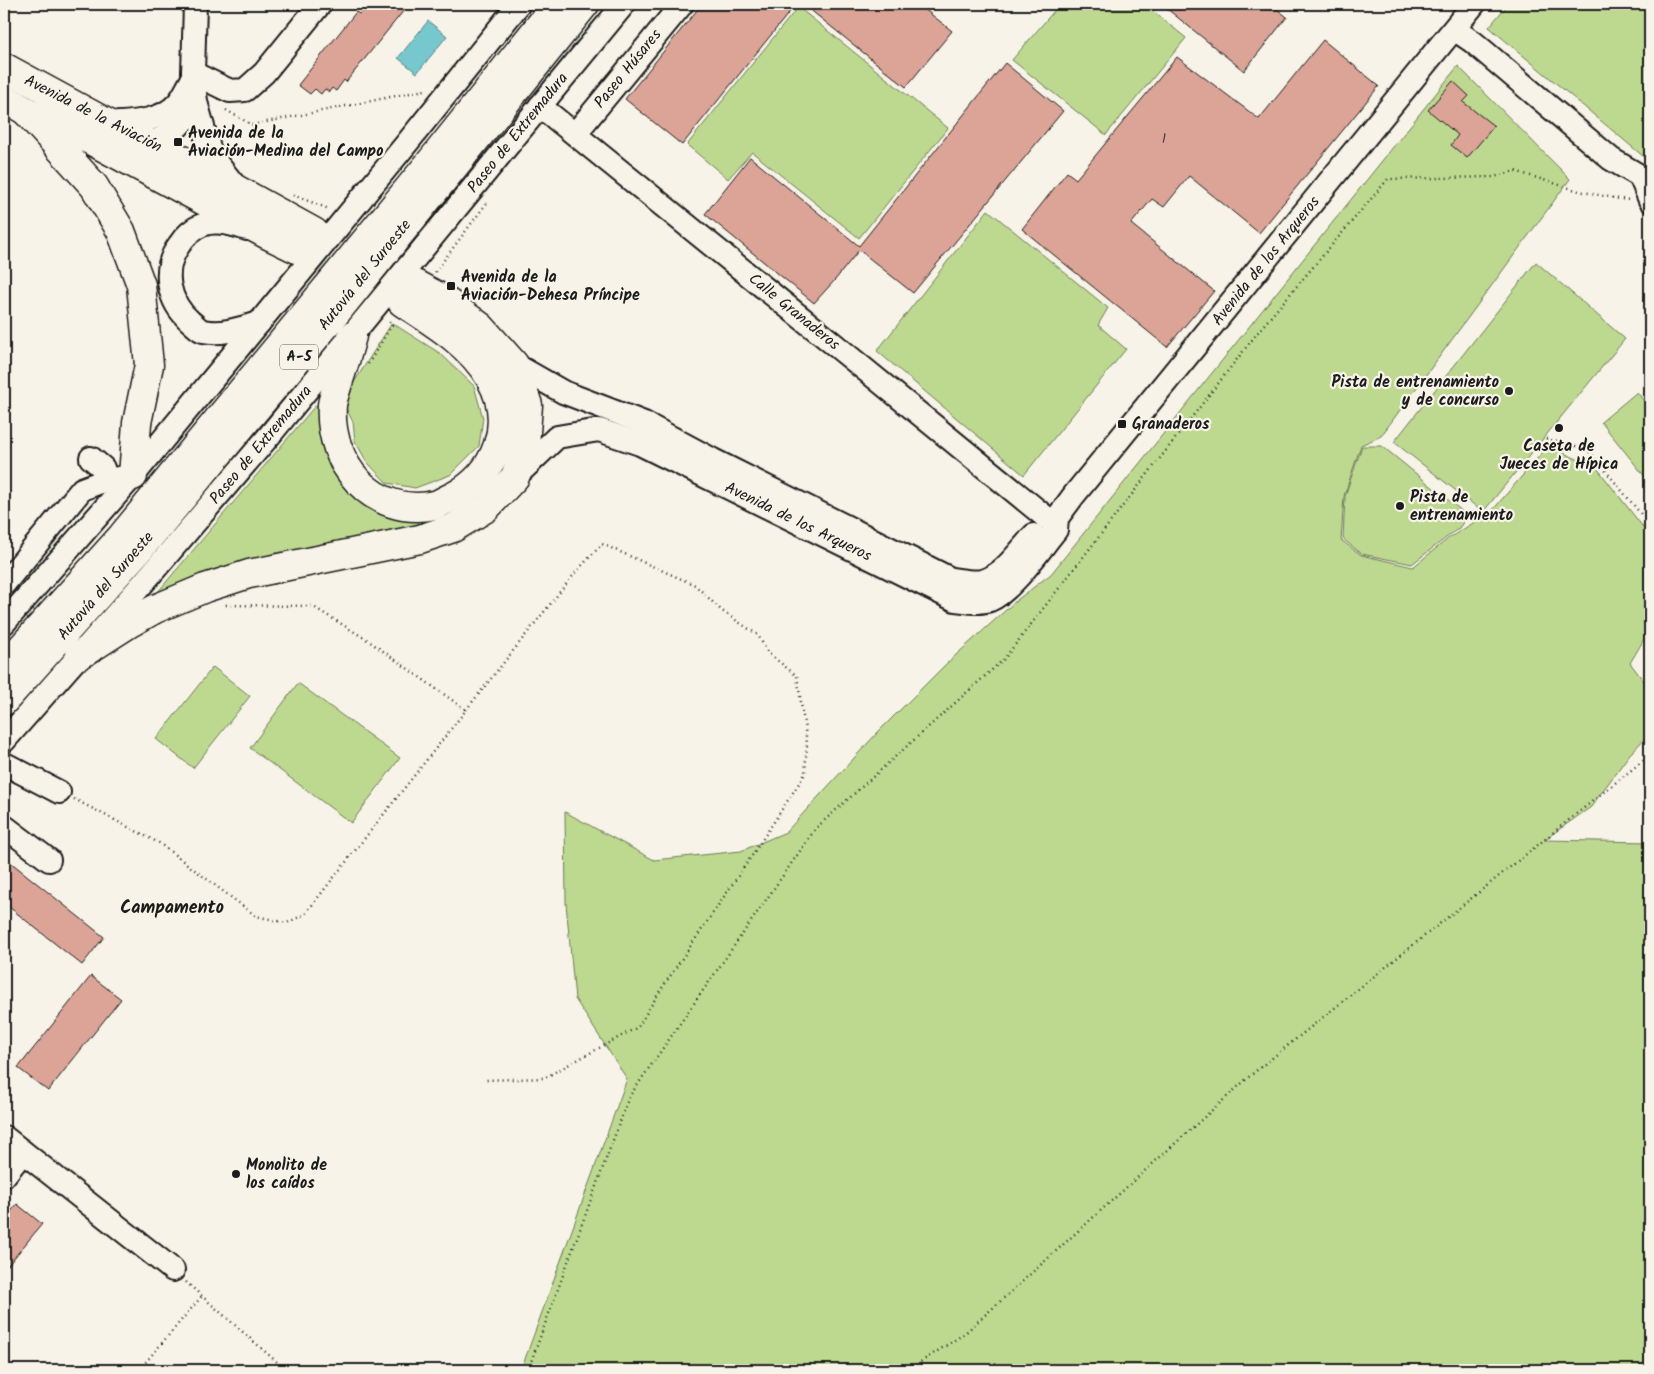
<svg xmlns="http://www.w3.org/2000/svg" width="1654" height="1374" font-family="Kalam,sans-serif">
  <rect width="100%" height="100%" fill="#f7f3e8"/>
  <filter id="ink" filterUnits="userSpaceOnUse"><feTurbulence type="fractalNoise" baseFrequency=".02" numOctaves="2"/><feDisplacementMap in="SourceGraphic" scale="10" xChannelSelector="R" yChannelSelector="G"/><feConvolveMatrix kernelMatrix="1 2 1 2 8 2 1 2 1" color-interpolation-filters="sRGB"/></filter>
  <g filter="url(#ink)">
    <g fill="#bdd990" stroke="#6c7a56">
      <polygon points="1060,4 1144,4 1186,38 1106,135 1012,60"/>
      <polygon points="1508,4 1650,4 1650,162 1489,27"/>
      <polygon points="798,7 948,128 859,238 752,152 728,179 687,145"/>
      <polygon points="1458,66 1570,179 1381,436 1361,445 1344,496 1341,540 1361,555 1413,567 1449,538 1491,512 1548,446 1597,468 1650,536 1650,629 1630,663 1650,689 1650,733 1629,755 1591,807 1544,840 1650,842 1650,1370 521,1370 627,1079 575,999 566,903 565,812 654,860 741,851 786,832 879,731 946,664 1017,600 1051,574"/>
      <polygon points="988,210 1108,308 1098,325 1126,349 1024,475 877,351"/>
      <polygon points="1536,262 1625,339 1483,512 1394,442"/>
      <polygon points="392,323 441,354 474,386 483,418 479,446 450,475 415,488 387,483 367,462 355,441 353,422 342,401"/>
      <polygon points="1637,392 1650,409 1650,483 1601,422"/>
      <polygon points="322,404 322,438 330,469 355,497 390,515 432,515 430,526 151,600 315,406"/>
      <polygon points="1362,446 1382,446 1468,516 1459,528 1412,564 1362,554 1343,539 1345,496"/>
      <polygon points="213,667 250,696 193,768 156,739"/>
      <polygon points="298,683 400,758 351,823 250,748"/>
    </g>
    <polygon fill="#77c8ce" stroke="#538387" points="428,21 447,36 417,73 398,58"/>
    <g fill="#dca497" stroke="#1c1c1c">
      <polygon points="368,4 409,4 346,82 344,80 336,91 332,88 329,92 325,89 321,94 315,89 310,94 298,85 356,12 359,14"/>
      <polygon points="702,4 796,4 682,145 625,99"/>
      <polygon points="803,4 918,4 952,31 906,87"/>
      <polygon points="1161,4 1271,4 1287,17 1244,71"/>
      <polygon points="1323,40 1379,86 1259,233 1189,176 1164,207 1152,199 1131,224 1214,291 1167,347 1022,229 1067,172 1076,179 1177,57 1259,119"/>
      <polygon points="1005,63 1063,111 913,293 859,250 835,280 814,303 705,214 750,157 859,246"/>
      <polygon points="1453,81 1469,96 1463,102 1494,126 1467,158 1451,145 1458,135 1428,110"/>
      <polygon points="4,857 104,937 82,965 4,903"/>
      <polygon points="91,976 121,999 48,1091 18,1068"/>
      <polygon points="17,1204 42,1224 4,1270 4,1220"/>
    </g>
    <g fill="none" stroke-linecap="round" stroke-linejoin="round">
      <polyline stroke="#d6d3c9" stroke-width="28" stroke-dasharray="28 14" stroke-linecap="butt" points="301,251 402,302"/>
      <g stroke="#1c1c1c" stroke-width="26">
        <g id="minor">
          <polyline points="195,4 193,73 196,102 209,148 216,162 236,187"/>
          <polyline points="1454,29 1473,42 1611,159 1640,176 1650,178"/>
          <polyline points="193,73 230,91 245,90 264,73 320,4"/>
          <polyline points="540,106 846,354 1048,519"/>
          <path d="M109 124C131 122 161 122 177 104 183 98 187 88 192 80"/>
          <polyline points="575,134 682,4"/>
          <path d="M138 146C167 140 181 128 196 102"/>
          <polyline points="1640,176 1650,200"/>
          <path d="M247 229C233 225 216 219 202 225 192 229 185 236 179 245 161 270 168 302 191 322 195 325 199 330 203 331 223 335 241 328 259 323"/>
          <path d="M514 364 563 392 644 423 713 460 951 579C961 580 972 583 982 581 1004 575 1019 551 1034 535"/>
          <polyline points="91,458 103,468 106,480"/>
          <path d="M515 477 557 437 599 430 640 444 955 600C966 601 979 604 990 600 1012 591 1040 549 1056 530L1057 518 1074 495 1474 4"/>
          <polyline points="4,584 82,489 106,480 133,476"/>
          <polyline points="4,623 133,476 407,143 519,4"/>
          <polyline points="4,741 144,582 269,436 624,4"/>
          <polyline points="5,764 59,792"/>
          <polyline points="4,826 49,860"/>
          <polyline points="4,1137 173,1270"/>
          <polyline points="4,1176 23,1152"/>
        </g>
      </g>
      <g stroke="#1c1c1c" stroke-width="31">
        <g id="major">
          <polyline points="4,67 109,124 172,154 314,232"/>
          <polyline points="4,98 26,111 73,131 266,234 301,251"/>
          <polyline points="26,111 94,186 121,231 141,285 149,365 137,423 133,476"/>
          <path d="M352 336C348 352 343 368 338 383 336 390 333 398 332 405 328 464 373 518 435 505 441 503 447 499 452 497 497 474 516 423 490 378 470 344 434 323 402 302"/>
          <polyline points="80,655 130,623 155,609 205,588 249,574 420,539 453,528 486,508 515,477 525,446 528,405 514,364 481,327 443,299 415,284"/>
        </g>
      </g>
      <g stroke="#1c1c1c" stroke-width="31">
        <g id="highway">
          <polyline points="4,667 122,536 428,165 557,4"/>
          <polyline points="4,701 141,547 340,308 585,4"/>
        </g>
      </g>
      <g stroke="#1c1c1c" stroke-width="2.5" stroke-dasharray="1 4" stroke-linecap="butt">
        <polyline points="226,110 252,125 425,90"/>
        <polyline points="293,195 329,209"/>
        <polyline points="435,272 489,200"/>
        <polyline points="368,364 392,325 392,323 388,321"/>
        <polyline points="1546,439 1579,447 1591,453 1650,525"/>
        <polyline points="466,710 575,573 602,544 695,585 722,611 758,635 768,653 797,676 807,743 805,774 753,854 660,991 638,1027 544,1078 485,1080"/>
        <polyline points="74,799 159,843 256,916 287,923 305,914 466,710 366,639 312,606 225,605"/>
        <polyline points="186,1282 286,1370"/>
        <polyline points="139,1370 202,1296"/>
        <polyline points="528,1370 629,1097 816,828 1004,659 1262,327 1388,179 1494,177 1515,171 1579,191 1619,199 1630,200"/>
        <polyline points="908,1370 964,1334 1251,1075 1650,755"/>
      </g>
      <use href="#minor" stroke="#f7f3e8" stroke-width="22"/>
      <use href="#major" stroke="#f7f3e8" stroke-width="28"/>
      <use href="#highway" stroke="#f7f3e8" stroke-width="28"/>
    </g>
  </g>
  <g fill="#1c1c1c" stroke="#f7f3e8" stroke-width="2">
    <rect x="173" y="137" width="10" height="10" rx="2.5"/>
    <rect x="446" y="281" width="10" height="10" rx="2.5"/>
    <circle cx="1509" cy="391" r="5"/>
    <rect x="1117" y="419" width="10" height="10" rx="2.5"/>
    <circle cx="1559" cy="428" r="5"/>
    <circle cx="1400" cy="506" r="5"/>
    <circle cx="236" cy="1174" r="5"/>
  </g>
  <g text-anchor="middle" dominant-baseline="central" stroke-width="4.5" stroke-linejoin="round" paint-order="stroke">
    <g font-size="14" fill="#4c3e3b">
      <text x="1164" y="139">1</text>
    </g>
    <rect fill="#f7f3e8" stroke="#5e5c59" stroke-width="1" x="280" y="344.5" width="38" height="25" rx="4"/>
    <g font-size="15" font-weight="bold" fill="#1c1c1c">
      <text x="299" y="357">A-5</text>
    </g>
    <g font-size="16" fill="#1c1c1c" stroke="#f7f3e8">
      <text transform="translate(628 69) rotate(-51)">Paseo Húsares</text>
      <text transform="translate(93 114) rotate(27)">Avenida de la Aviación</text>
      <text transform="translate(518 133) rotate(-51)">Paseo de Extremadura</text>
      <text transform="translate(1266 261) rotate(-51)">Avenida de los Arqueros</text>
      <text transform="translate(365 275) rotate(-51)">Autovía del Suroeste</text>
      <text transform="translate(794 312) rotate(39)">Calle Granaderos</text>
      <text transform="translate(261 445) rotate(-50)">Paseo de Extremadura</text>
      <text transform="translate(798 522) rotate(26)">Avenida de los Arqueros</text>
      <text transform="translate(106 586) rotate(-49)">Autovía del Suroeste</text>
    </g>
    <g font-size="16" font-weight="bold" fill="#1c1c1c" stroke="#f7f3e8" text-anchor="start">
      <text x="188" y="133">Avenida de la<tspan x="188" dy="18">Aviación-Medina del Campo</tspan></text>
      <text x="461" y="277">Avenida de la<tspan x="461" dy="18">Aviación-Dehesa Príncipe</tspan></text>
      <text x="1499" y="382" text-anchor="end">Pista de entrenamiento<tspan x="1499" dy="18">y de concurso</tspan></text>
      <text x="1132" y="424">Granaderos</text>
      <text x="1559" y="446" text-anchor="middle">Caseta de<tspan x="1559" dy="18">Jueces de Hípica</tspan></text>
      <text x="1410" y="497">Pista de<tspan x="1410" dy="18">entrenamiento</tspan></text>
      <text x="246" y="1165">Monolito de<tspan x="246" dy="18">los caídos</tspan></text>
    </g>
    <g font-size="18" font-weight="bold" fill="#1c1c1c" stroke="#f7f3e8">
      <text x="172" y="908">Campamento</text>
    </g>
  </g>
  <rect width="1654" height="1374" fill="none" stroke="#f7f3e8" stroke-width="20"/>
  <rect x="10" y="10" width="1634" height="1354" fill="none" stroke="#1c1c1c" stroke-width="2" filter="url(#ink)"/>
</svg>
